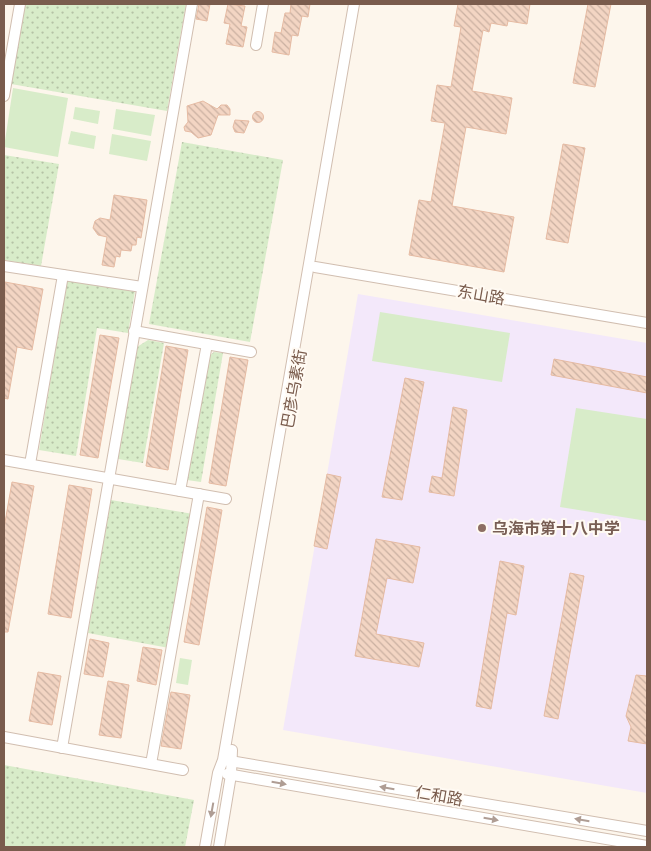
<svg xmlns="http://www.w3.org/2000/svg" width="651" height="851" font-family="'Fira Sans Condensed','Noto Sans SC',sans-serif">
  <defs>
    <pattern id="grass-dots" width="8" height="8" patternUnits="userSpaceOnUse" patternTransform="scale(1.25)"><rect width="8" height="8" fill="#d8ecc9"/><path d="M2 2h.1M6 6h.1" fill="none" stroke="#b4c2a5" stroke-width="1.8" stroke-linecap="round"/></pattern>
    <pattern id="building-back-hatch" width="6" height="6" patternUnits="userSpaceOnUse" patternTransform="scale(1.25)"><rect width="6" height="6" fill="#f3d5c3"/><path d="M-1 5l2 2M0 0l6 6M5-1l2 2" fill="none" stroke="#cab0a1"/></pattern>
  </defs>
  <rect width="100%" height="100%" fill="#fdf6ec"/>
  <polygon fill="#f3e8fa" points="358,294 647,343 647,793 283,730"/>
  <g fill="url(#grass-dots)">
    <polygon points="25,4 186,4 167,111 11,84"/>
    <polygon points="182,142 283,160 250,342 149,324"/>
    <polygon points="4,155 59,164 41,266 4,260"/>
    <polygon points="67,280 135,291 128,333 97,328 76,456 39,450"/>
    <polygon points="148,340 164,343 143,463 118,459 137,347"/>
    <polygon points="214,352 223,353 201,482 187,480 208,357"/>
    <polygon points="111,500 193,514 169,648 88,633"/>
    <polygon points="4,765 194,800 185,847 4,847"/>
  </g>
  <g fill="#d8ecc9">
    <polygon points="13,88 68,98 58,157 4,147"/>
    <polygon points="75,107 100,111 98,124 73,119"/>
    <polygon points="116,109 155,115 151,136 113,129"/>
    <polygon points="71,131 96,136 94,149 68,144"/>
    <polygon points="112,134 151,141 147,161 109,154"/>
    <polygon points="380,312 510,333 502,382 372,361"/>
    <polygon points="576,408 647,419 647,521 560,507"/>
    <polygon points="180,658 192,660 188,685 176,683"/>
  </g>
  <g fill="url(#building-back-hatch)" stroke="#e6bba3">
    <polygon points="199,4 210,4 207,21 196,19"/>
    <polygon points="228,4 245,6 241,26 247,27 243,47 226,44 230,24 224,23"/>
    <polygon points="291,4 310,4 308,17 302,16 298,36 292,35 289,55 272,52 275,32 281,33 285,13 290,13"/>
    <polygon points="458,4 530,4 527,24 508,21 507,26 491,23 489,32 483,30 472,91 512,98 506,134 466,127 452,206 514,217 504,272 409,255 419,200 431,202 445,123 431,121 437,85 451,87 461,27 454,26"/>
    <polygon points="588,4 611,4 595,87 573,83"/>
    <polygon points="203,101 217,109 221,105 227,105 230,109 230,115 218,115 211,135 198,138 191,132 185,131 184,127 188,122 187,106"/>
    <circle cx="258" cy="117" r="5.5"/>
    <polygon points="235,120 249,121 244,133 235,132 233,127"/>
    <polygon points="563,144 585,148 568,243 546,239"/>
    <polygon points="114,195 147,200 141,238 137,237 136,245 132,245 131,251 121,250 120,257 116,256 114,267 102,265 107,237 98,235 93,228 95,221 100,218 110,220"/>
    <polygon points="5,282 43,289 32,350 17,347 8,399 4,398"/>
    <polygon points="100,335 119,338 98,458 80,455"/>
    <polygon points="166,346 188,350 168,470 146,466"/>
    <polygon points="230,357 248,360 226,486 209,483"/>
    <polygon points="554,359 647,377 647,393 551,375"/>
    <polygon points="405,378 424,382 402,500 382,497"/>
    <polygon points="453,407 467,410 454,496 429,492 432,476 442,478"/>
    <polygon points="327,474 341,477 327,549 314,546"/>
    <polygon points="12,482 34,486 8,632 4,632 4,528"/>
    <polygon points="69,485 92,489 71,618 48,614"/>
    <polygon points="207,507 222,510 199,645 184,642"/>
    <polygon points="376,539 420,547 413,583 387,578 376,634 424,643 419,667 355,656"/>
    <polygon points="500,561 524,566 516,615 507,613 491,709 476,706"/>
    <polygon points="570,573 584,576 558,719 544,716"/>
    <polygon points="90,639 109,643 103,677 84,674"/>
    <polygon points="143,647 162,650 156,685 137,681"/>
    <polygon points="38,672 61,676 52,725 29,721"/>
    <polygon points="636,675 647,676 647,744 628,741 631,727 626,716"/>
    <polygon points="108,681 129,685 121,738 99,735"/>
    <polygon points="171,692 190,695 181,749 161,746"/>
  </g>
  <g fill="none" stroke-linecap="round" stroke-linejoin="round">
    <g stroke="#d1beb0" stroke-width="12">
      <g id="minor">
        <polyline points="256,45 263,4"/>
        <polyline points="4,96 20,4"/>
        <polyline points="4,266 142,287"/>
        <polyline points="315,267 647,323"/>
        <polyline points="134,331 251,352"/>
        <polyline points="4,460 226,499"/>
        <polyline points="30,464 63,275"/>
        <polyline points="180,491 207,344"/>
        <polyline points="4,737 183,770"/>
        <polyline points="62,748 192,4"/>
        <polyline points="224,760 647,831"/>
        <polyline points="151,764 199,494"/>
        <polyline points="227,774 647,846"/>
        <polyline points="205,847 218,773 223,760 354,4"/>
        <polyline points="219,847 231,775 232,750"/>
      </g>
    </g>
    <use href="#minor" stroke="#fff" stroke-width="10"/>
  </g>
  <defs><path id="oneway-solid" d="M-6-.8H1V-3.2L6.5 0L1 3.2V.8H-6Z" transform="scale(1.25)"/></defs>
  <g fill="#af9d94">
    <use href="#oneway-solid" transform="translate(279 783) rotate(10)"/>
    <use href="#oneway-solid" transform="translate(387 788) rotate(-170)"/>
    <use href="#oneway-solid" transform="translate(212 810) rotate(100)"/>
    <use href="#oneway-solid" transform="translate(491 819) rotate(10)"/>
    <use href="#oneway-solid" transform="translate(582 820) rotate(-170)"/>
  </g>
  <circle fill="#8d6e63" stroke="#fffaf3" stroke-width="2" cx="482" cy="528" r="5"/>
  <g text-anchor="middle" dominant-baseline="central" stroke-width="4" stroke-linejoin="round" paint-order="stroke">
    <g font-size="16" fill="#7a5c4d" stroke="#fffaf3">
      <text transform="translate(481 295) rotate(10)">东山路</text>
      <text transform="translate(294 389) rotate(-80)">巴彦乌素街</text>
      <text transform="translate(439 796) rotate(10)">仁和路</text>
    </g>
    <g font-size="16" font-weight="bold" fill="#785e54" stroke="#fffaf3" text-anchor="start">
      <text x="492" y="528">乌海市第十八中学</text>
    </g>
  </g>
  <rect width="651" height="851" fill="none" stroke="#7a5c4d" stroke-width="10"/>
</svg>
